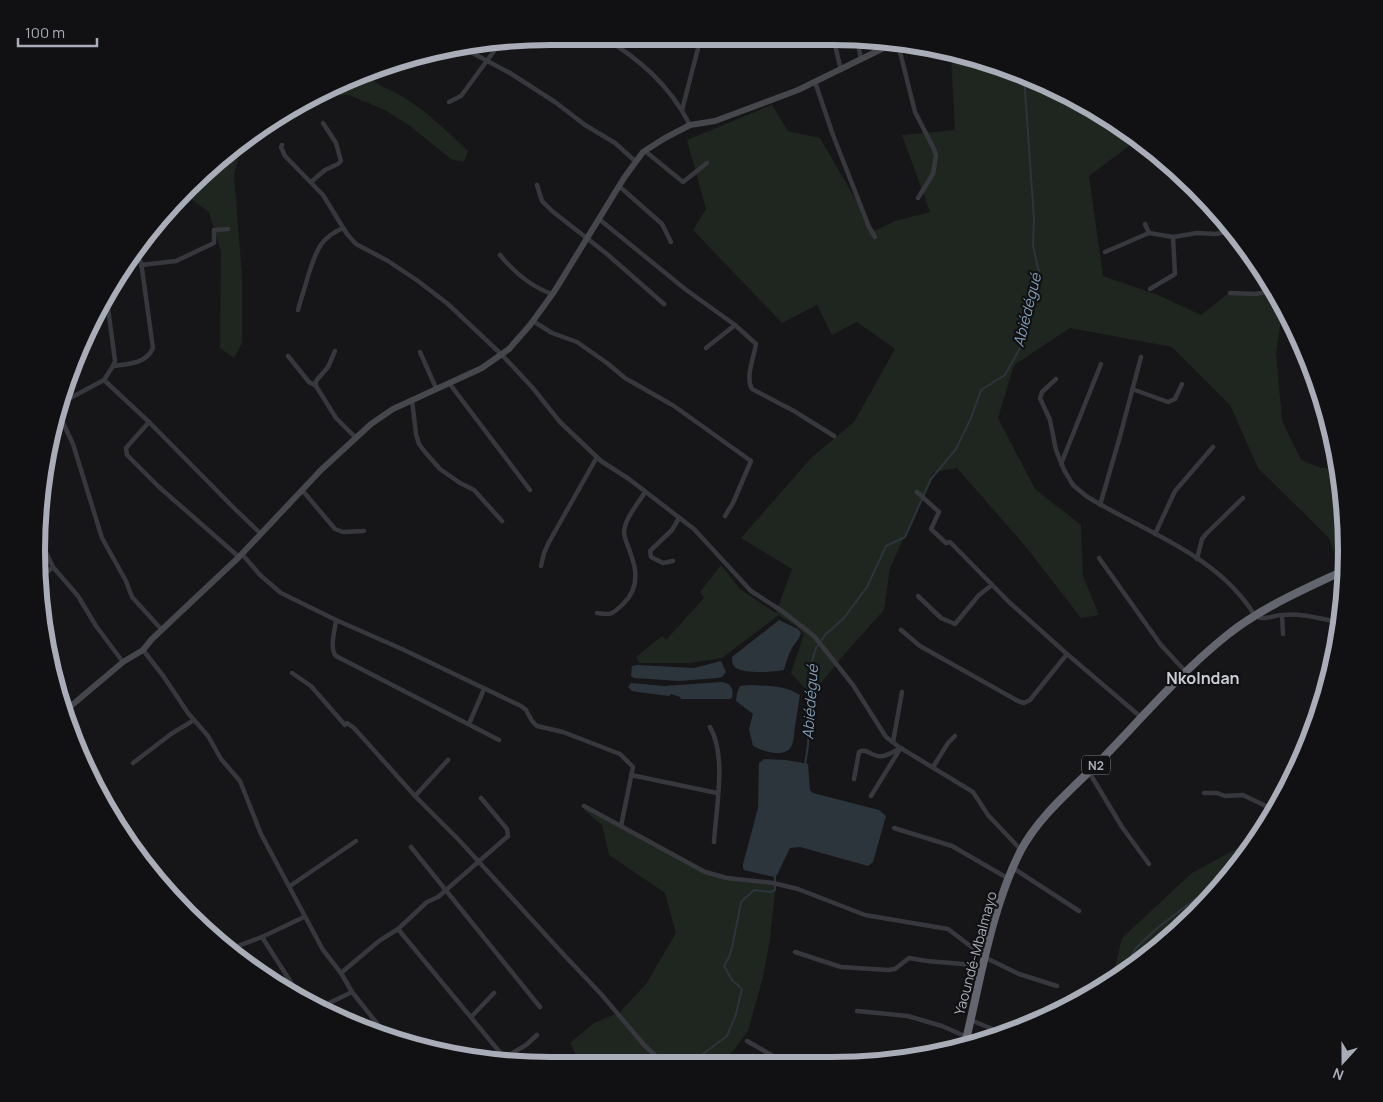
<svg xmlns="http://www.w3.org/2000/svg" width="1383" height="1102" font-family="Manrope,sans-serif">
  <rect width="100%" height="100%" fill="#161618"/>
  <g fill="#1e261f">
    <polygon points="951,54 998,64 1090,105 1137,140 1089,176 1103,276 1158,295 1201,315 1229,293 1267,295 1281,301 1283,306 1276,353 1282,421 1301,460 1321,468 1338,467 1342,484 1345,590 1329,538 1258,468 1230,405 1172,347 1070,328 1014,365 998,418 1035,489 1081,525 1083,576 1099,615 1081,618 1026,547 957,468 934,472 890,568 884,610 848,650 811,695 791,673 804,634 797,627 779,615 722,658 690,663 639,663 636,657 662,636 666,640 704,598 700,592 721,565 740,589 776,613 792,569 741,538 812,457 854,422 895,349 857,322 832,335 817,305 782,323 693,230 706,209 687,140 772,105 788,131 820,138 874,231 895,221 930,212 902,135 955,130"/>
    <path d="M368 74C381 90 385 86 400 95 424 109 448 132 468 151L464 162 451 159 410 126 385 110 349 95H319Z"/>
    <polygon points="241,146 234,175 242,275 242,343 234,358 220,348 221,252 209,212 188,197 181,195 187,187"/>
    <polygon points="586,807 705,872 727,878 776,883 770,939 763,977 748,1031 734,1050 717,1065 585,1066 577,1057 570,1043 594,1023 620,1012 646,984 676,933 665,893 609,855 602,825 584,810"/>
    <polygon points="1258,837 1240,865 1171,938 1107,984 1113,976 1122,938 1192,873"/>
  </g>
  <g fill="#2c353c">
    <path d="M779 620 798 629 801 633C799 640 795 643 792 648 788 655 786 663 784 670 773 672 746 674 736 668 732 665 732 661 732 657Z"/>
    <polygon points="721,661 726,672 722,677 717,678 679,681 634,678 631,676 632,666 637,665 694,668"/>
    <path d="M721 682C731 683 734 688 732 698L730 699H681L680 697 671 694 669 696 637 692 632 691 628 687 631 683 664 686Z"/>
    <path d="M749 685C767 686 784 685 800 695 798 706 797 716 795 726 793 741 795 754 775 753 766 752 761 750 753 746L749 729 753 714 736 701 737 693 740 686Z"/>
    <polygon points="764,759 786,760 808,764 810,790 813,793 879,810 886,816 873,862 868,866 800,847 790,848 777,875 774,877 744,870 743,868 743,864 758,808 759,763"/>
  </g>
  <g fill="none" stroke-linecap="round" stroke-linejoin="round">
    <g stroke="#2c353c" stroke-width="2">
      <polyline points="805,765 808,745 810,668 816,648 825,635 844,618 867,587 886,546 905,537 931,479 956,449 971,418 981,390 1005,375 1020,348 1039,272 1033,246 1034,219 1024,76"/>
      <polyline points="1121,974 1136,948 1156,929 1194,900 1216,891"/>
      <polyline points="688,1065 727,1036 736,1014 742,989 732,980 724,966 730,955 733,943 741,902 754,890 771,892 775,890 775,874"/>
    </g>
    <g stroke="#37383d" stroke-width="4.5">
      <path d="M602 36C640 60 669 84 690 125"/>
      <polyline points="833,37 841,70"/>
      <polyline points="857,37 861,60"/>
      <polyline points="898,44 915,112 934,149 936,156 933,174 918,198"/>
      <polyline points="463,48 510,73 555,102 585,125 615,143 635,161"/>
      <polyline points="815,82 833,135 869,227 875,237"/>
      <polyline points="449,102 461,96 500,43"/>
      <polyline points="682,110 701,37"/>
      <polyline points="282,145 281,147 285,156 323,195 347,234 356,244 388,261 418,281 448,304 502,355 532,387 560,422 601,461 629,479 694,529 751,591 782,611 814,636 853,685 886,737 899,747 973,792 988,815 1021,850"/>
      <polyline points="645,151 683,182 707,163"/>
      <polyline points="311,182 325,170 338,164 341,161 336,143 323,123"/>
      <polyline points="537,185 542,201 552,211 607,254 664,304"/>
      <polyline points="619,186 662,224 671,242"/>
      <path d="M599 219 685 289 735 325 756 344C754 357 745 378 752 389L794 411 834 436"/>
      <polyline points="1145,224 1149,233 1173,237 1197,233 1215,234 1234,231"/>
      <polyline points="1105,252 1149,233"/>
      <path d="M500 255C514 272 531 287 552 294"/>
      <polyline points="141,265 176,261 214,243 214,230 228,229"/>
      <polyline points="1150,289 1175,274 1173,237"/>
      <polyline points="106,293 115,361 113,366 104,380 149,422 236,510 261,534"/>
      <polyline points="1230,293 1256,294 1275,290"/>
      <path d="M298 310C301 298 305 288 308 276 316 253 318 239 343 228"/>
      <polyline points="533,321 552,333 577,342 607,363 625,378 674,406 751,461 733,503 725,516"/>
      <polyline points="706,348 735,325"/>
      <polyline points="420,352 436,388"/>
      <polyline points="288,356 309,382 316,386 336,418 356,438"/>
      <path d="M113 366C128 364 146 364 153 348L141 262 132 259"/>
      <path d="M1056 379 1042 392 1040 398 1050 420 1056 450 1064 470 1073 485 1086 496C1144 532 1219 555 1255 616 1265 621 1273 615 1283 615 1302 613 1321 619 1339 622"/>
      <polyline points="449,383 530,490"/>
      <polyline points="316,386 316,381 328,367 335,351"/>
      <polyline points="1132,389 1168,402 1175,399 1182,384"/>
      <polyline points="412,400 416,434 419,444 425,452 440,469 460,483 474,490 502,521"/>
      <polyline points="59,404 104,380"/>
      <polyline points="57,410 73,444 102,538 126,581 132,597 162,630"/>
      <polyline points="149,422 126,448 127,455 159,487 239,557"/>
      <polyline points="1061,464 1101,364"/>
      <polyline points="302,490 335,529 343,532 364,531"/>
      <polyline points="917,492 939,512 931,529 946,543 950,542 1009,602 1067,654 1142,718"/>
      <polyline points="1100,505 1119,440 1141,357"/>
      <polyline points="1155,534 1175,491 1213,447"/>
      <polyline points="38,535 53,567 78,596 96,626 123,662"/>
      <polyline points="242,554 260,575 281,593 336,620 402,649 521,706 526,710 532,721 537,726 563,732 620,754 633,767 621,826"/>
      <polyline points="1099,558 1161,645 1186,672"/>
      <polyline points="1197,559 1202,539 1206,534 1243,498"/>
      <polyline points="673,561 663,563 651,557 650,551 672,530 679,518"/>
      <polyline points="541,566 544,553 549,542 597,457"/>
      <polyline points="40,578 53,567"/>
      <polyline points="918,596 941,618 955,624 979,595 992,585"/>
      <path d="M597 613C611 615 612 615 623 604 638 590 638 573 631 555 629 547 625 541 624 533 624 519 638 504 645 492"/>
      <polyline points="1282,615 1283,634"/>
      <path d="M336 620C335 631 329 648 336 656L499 740"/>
      <polyline points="901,630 920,646 1018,701 1024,703 1030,700 1067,654"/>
      <polyline points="143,650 164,677 188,713 208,736 221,759 240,781 261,834 323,950 341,973 352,992 387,1036"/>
      <polyline points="292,673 311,686 345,725 347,723 354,728 415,796 458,839 565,956 601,994 645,1046 656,1056 672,1065"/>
      <polyline points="469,724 484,689"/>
      <path d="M710 727C727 756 716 808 714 842"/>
      <polyline points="893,742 902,692"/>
      <polyline points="133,763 171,734 194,720"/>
      <polyline points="933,767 948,743 955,736"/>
      <polyline points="1089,772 1122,827 1149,864"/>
      <polyline points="631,775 717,793"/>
      <path d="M854 779 859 752C867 748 870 755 878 756 885 758 894 751 901 748"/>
      <polyline points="1204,793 1217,793 1225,796 1243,795 1274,810"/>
      <polyline points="415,796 448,760"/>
      <polyline points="871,796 900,749"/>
      <polyline points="584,806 705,872 727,878 773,883 798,889 865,915 948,929 986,958 1019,974 1057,986"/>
      <polyline points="894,828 952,846 1009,879"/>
      <polyline points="411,847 540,1007"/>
      <polyline points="1013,868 1079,911"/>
      <polyline points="290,886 356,841"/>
      <polyline points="398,929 427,902 438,897 508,836 507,829 481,798"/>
      <polyline points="262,937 301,998"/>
      <polyline points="230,949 262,937 304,917"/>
      <polyline points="795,952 841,967 888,970 895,969 909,958 927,961 963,964 982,971"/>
      <polyline points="341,973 379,941 398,929 507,1061"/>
      <polyline points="319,1008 352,992"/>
      <polyline points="857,1011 908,1016 942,1026 967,1037"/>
      <polyline points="471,1017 494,993"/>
      <polyline points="970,1020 1003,1033"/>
      <polyline points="747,1041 789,1065"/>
      <polyline points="499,1061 526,1045 537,1035"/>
    </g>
    <polyline stroke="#45474d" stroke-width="6" points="65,711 123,662 143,650 152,639 239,557 321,470 371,424 393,409 482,368 509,349 530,325 554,292 624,178 643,152 665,138 690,125 715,121 798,90 894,43"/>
    <path stroke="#63666e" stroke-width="8" d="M964 1048C980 984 990 912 1020 852 1038 817 1072 789 1100 761 1141 719 1180 673 1226 636 1262 607 1305 589 1345 570"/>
  </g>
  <g text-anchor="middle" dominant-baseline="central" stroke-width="4.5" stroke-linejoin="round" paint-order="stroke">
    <rect fill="#111113" stroke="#7b7e86" stroke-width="1" x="1082" y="755.5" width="28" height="19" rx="4"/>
    <g font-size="12" font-weight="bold" fill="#a8adb8">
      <text x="1096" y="765">N2</text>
    </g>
    <g font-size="14" fill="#a8adb8" stroke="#111113">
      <text transform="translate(975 953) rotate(-75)">Yaoundé-Mbalmayo</text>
    </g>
    <g font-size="15" font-style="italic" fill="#7f9bb3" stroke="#111113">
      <text transform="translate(1027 310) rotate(-76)">Abiédégué</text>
      <text transform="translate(810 702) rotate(-86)">Abiédégué</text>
    </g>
    <g font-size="16" font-weight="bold" fill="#c9ccd4" stroke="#111113">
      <text x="1203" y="678">Nkolndan</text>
    </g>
  </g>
  <path d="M0 0H1383V1102H0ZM551 45H832A506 506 0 0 1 1338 551V551A506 506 0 0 1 832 1057H551A506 506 0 0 1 45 551V551A506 506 0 0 1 551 45Z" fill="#111113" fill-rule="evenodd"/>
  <path fill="none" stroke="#a8adb8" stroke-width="6" d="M551 45H832A506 506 0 0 1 1338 551V551A506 506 0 0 1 832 1057H551A506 506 0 0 1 45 551V551A506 506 0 0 1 551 45Z"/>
  <g transform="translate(1343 1062) rotate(201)" stroke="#111113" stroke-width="4" paint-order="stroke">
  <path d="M0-4L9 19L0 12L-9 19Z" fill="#a8adb8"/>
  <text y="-8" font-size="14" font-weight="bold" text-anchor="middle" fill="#a8adb8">N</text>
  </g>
  <path d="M18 38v8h79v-8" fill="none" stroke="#a8adb8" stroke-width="2.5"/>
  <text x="25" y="38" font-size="15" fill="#a8adb8" stroke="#111113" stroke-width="4" paint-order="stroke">100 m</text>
</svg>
